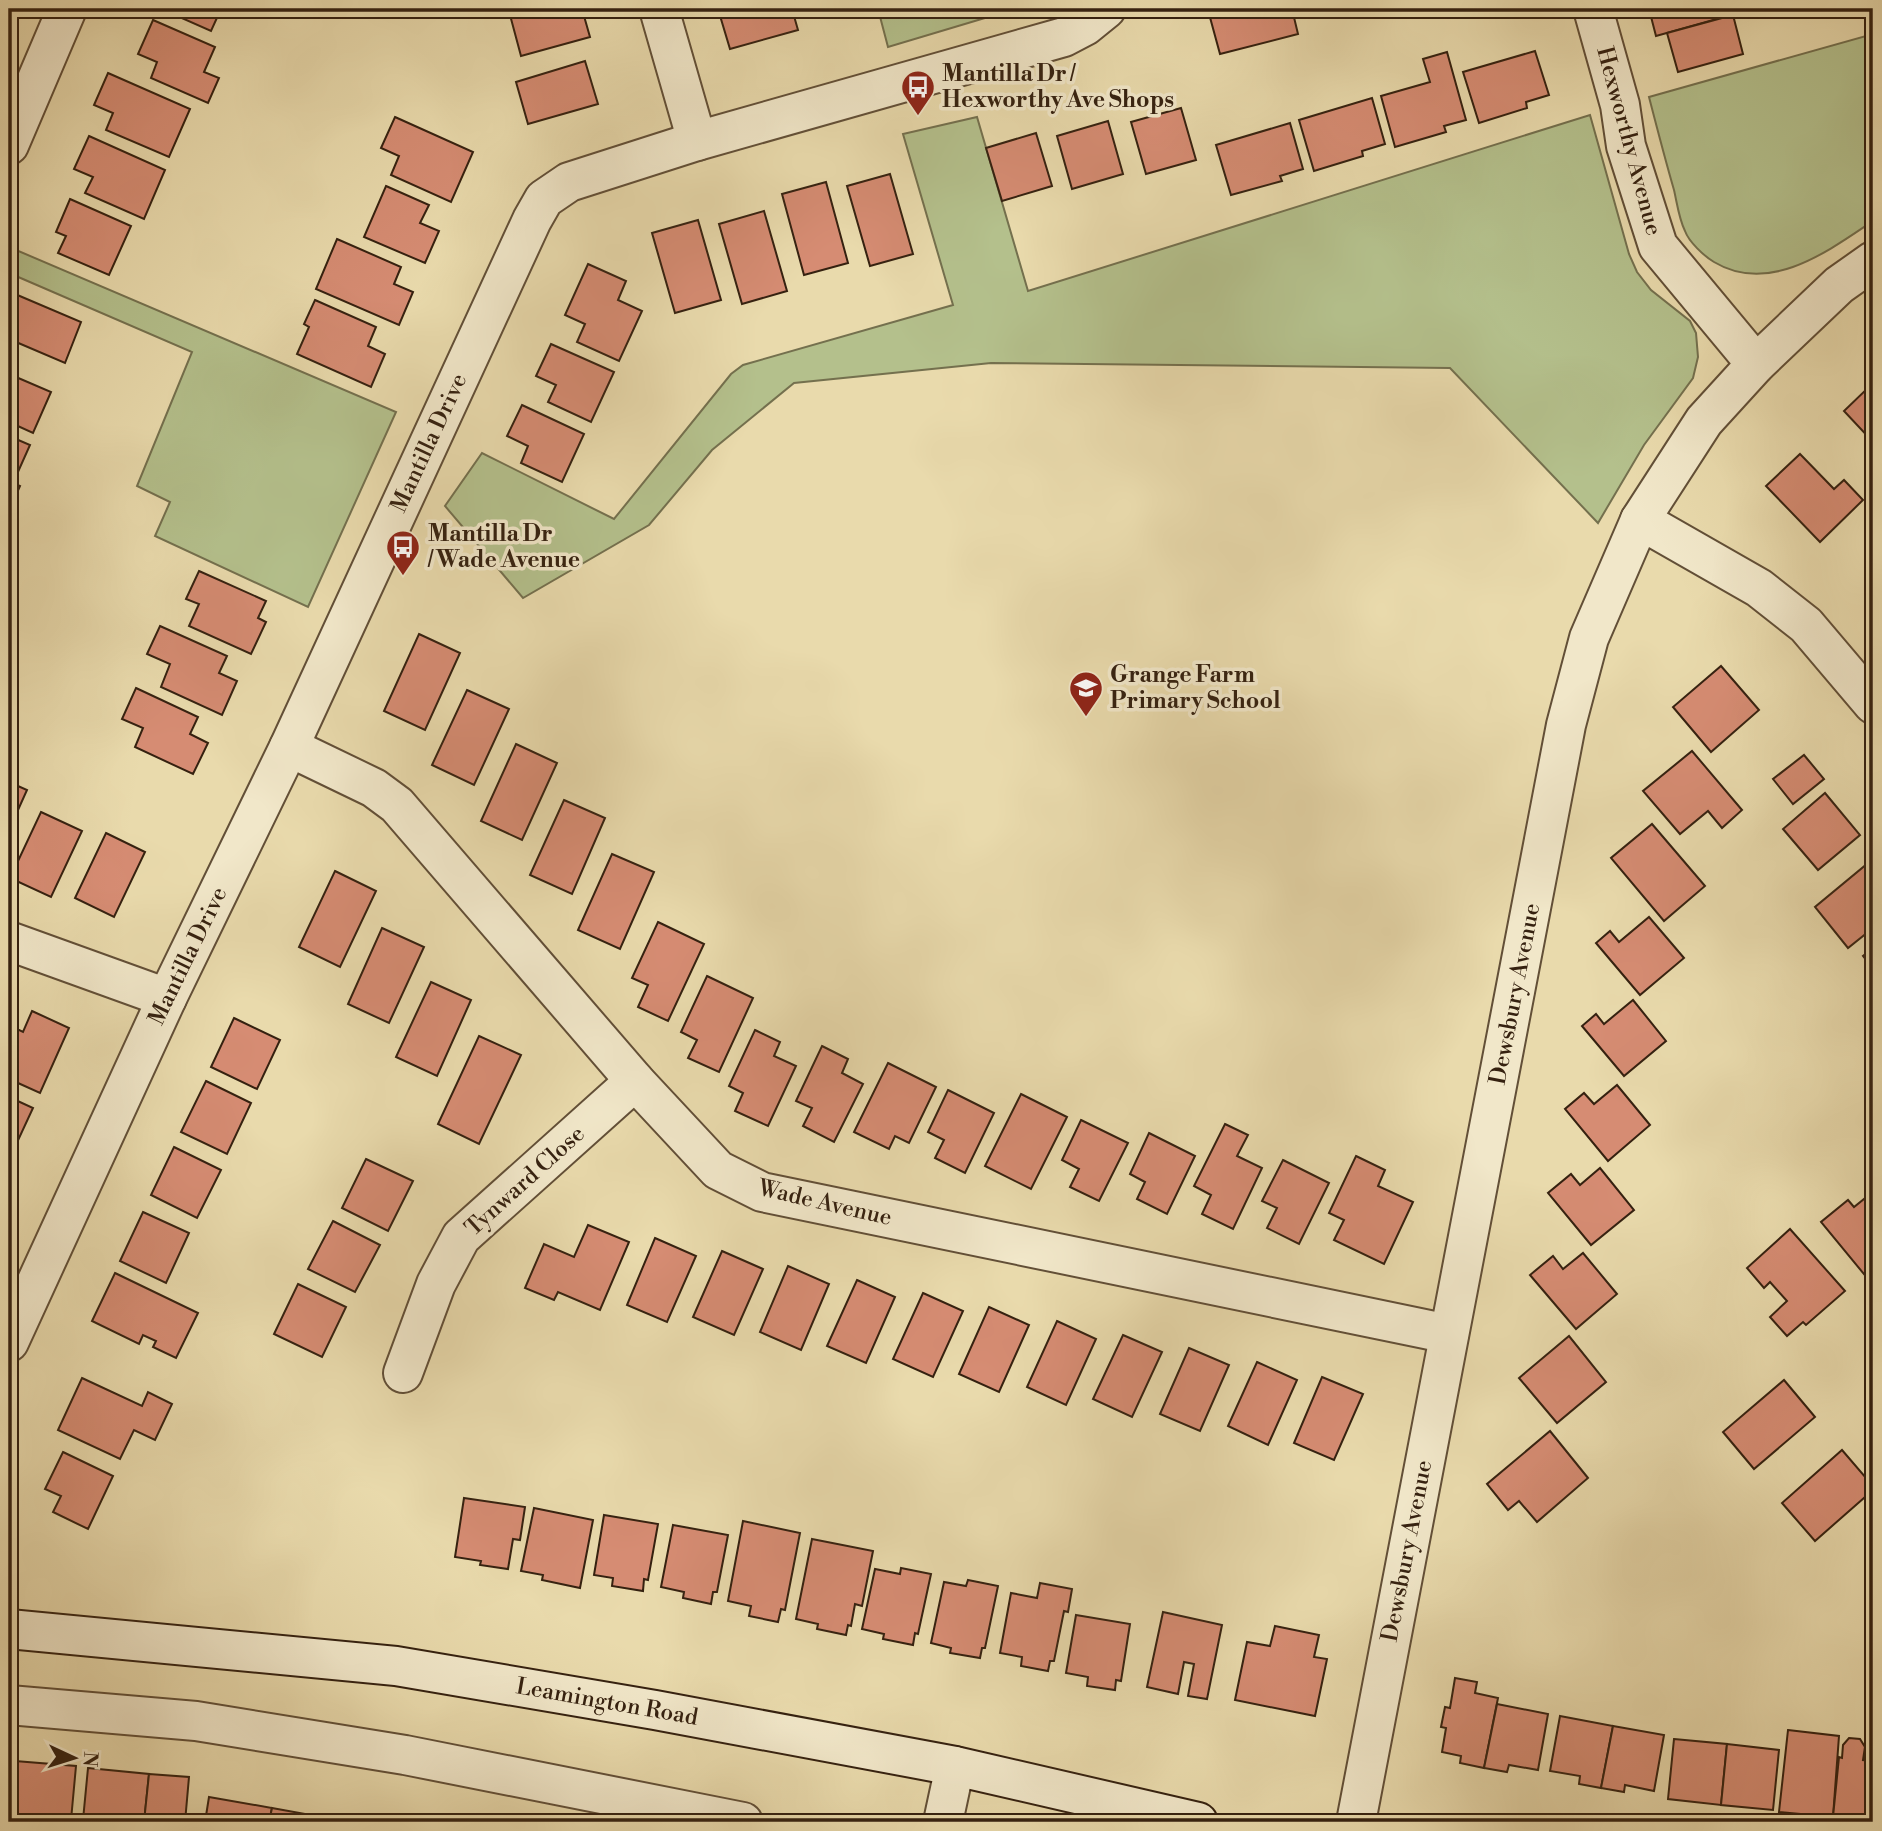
<svg xmlns="http://www.w3.org/2000/svg" width="1882" height="1831" font-family="'Libre Bodoni',serif">
  <rect width="100%" height="100%" fill="#e9daac"/>
  <filter id="stains"><feTurbulence type="fractalNoise" baseFrequency=".00286" numOctaves="4"/><feColorMatrix values="0 0 0 0 .2 0 0 0 0 .09 0 0 0 0 .02 0 0 0 .5 -.17"/></filter>
  <radialGradient id="worn" r=".72"><stop offset=".6" stop-color="#630" stop-opacity="0"/><stop offset="1" stop-color="#630" stop-opacity=".3"/></radialGradient>
  <g fill="#b4c08c" stroke="#74704e" stroke-width="2">
    <polygon points="878,9 1015,9 888,47"/>
    <path d="M1873 34V221C1827 252 1769 295 1714 262 1704 256 1689 242 1685 231 1679 219 1677 203 1674 190 1665 159 1657 128 1649 97Z"/>
    <polygon points="1590,115 1629,254 1637,272 1651,290 1690,321 1696,333 1698,357 1693,378 1644,445 1598,523 1450,368 991,363 794,383 712,450 649,525 523,598 445,506 482,453 614,519 731,374 743,365 953,305 903,134 977,117 1028,291"/>
    <polygon points="9,247 396,412 308,607 155,536 170,502 137,486 192,352 9,273"/>
  </g>
  <g fill="#d68c73" stroke="#352110" stroke-width="2">
    <polygon points="169,9 221,9 211,31 168,12"/>
    <polygon points="532,9 582,9 590,37 521,56 510,15"/>
    <polygon points="718,9 792,9 798,30 730,49"/>
    <polygon points="1214,9 1292,9 1298,34 1220,54 1208,10"/>
    <polygon points="1649,9 1722,9 1724,17 1656,36"/>
    <polygon points="1863,9 1873,9 1873,22 1867,24"/>
    <polygon points="1733,15 1743,54 1678,72 1667,33"/>
    <polygon points="153,20 215,47 204,72 219,78 208,103 151,78 157,62 138,54"/>
    <polygon points="1535,51 1549,95 1526,102 1527,108 1479,123 1463,72"/>
    <polygon points="1447,52 1466,120 1444,126 1446,132 1395,147 1381,96 1430,82 1423,59"/>
    <polygon points="585,61 598,104 528,124 516,82"/>
    <polygon points="108,73 190,109 169,157 106,130 113,113 94,105"/>
    <polygon points="1372,98 1385,144 1362,151 1363,156 1314,171 1299,120"/>
    <polygon points="1181,108 1196,160 1146,174 1131,122"/>
    <polygon points="395,117 473,152 451,202 391,175 399,156 381,148"/>
    <polygon points="1108,121 1123,174 1072,189 1057,136"/>
    <polygon points="1290,123 1303,169 1280,176 1282,181 1231,195 1216,145"/>
    <polygon points="1036,133 1052,186 1002,201 986,148"/>
    <polygon points="89,136 165,170 144,219 85,193 93,177 74,169"/>
    <polygon points="890,174 913,254 870,266 847,186"/>
    <polygon points="826,182 848,263 804,275 782,194"/>
    <polygon points="386,186 429,205 420,223 439,231 425,263 364,237"/>
    <polygon points="70,199 131,226 109,275 58,253 66,236 56,232"/>
    <polygon points="764,211 787,291 742,304 719,224"/>
    <polygon points="698,220 721,300 675,313 652,233"/>
    <polygon points="337,239 401,267 394,284 413,292 399,325 316,289"/>
    <polygon points="588,264 626,281 618,300 642,311 619,361 577,342 585,324 565,315"/>
    <polygon points="15,294 81,322 65,363 9,339 9,309"/>
    <polygon points="315,300 376,327 368,346 385,354 371,387 297,354 309,327 304,324"/>
    <polygon points="551,344 614,372 591,422 548,402 556,385 536,376"/>
    <polygon points="9,374 51,392 33,433 9,422"/>
    <polygon points="1873,383 1873,442 1844,411"/>
    <polygon points="522,405 584,434 562,482 521,463 528,446 507,436"/>
    <polygon points="9,436 30,445 13,483 20,486 9,511"/>
    <polygon points="1800,454 1834,489 1844,480 1863,500 1820,542 1766,486"/>
    <polygon points="199,571 266,601 258,618 266,622 251,654 189,626 199,604 186,599"/>
    <polygon points="160,626 227,656 219,673 237,681 222,715 161,687 170,664 147,654"/>
    <polygon points="419,634 460,653 425,730 384,711"/>
    <polygon points="1721,666 1759,710 1711,752 1673,707"/>
    <polygon points="136,688 198,717 190,734 208,743 193,774 135,747 143,728 122,719"/>
    <polygon points="467,690 509,709 474,785 432,765"/>
    <polygon points="516,744 557,763 522,840 481,821"/>
    <polygon points="1692,751 1742,810 1722,828 1708,811 1680,834 1643,791"/>
    <polygon points="1804,755 1824,779 1793,804 1773,779"/>
    <polygon points="9,782 27,790 9,830"/>
    <polygon points="1825,793 1860,835 1818,870 1783,829"/>
    <polygon points="564,800 605,818 572,894 530,875"/>
    <polygon points="41,812 82,831 51,897 10,878"/>
    <polygon points="1652,824 1705,886 1664,921 1611,858"/>
    <polygon points="106,833 145,852 114,917 75,898"/>
    <polygon points="612,854 654,872 620,949 578,930"/>
    <polygon points="1873,859 1873,928 1848,948 1815,907"/>
    <polygon points="335,871 376,891 340,967 299,947"/>
    <polygon points="1649,917 1684,958 1640,995 1596,943 1610,931 1619,942"/>
    <polygon points="658,922 704,944 668,1021 638,1007 648,985 632,978"/>
    <polygon points="382,928 424,947 389,1023 348,1004"/>
    <polygon points="1873,948 1873,969 1863,956"/>
    <polygon points="707,976 753,998 719,1072 688,1058 697,1040 681,1032"/>
    <polygon points="431,982 471,1000 437,1076 396,1057"/>
    <polygon points="1633,1000 1666,1041 1624,1076 1582,1026 1596,1014 1604,1024"/>
    <polygon points="32,1011 69,1028 40,1093 18,1083 17,1087 9,1083 9,1025 23,1032"/>
    <polygon points="234,1018 280,1040 257,1089 211,1067"/>
    <polygon points="755,1030 780,1042 774,1056 796,1066 768,1126 735,1111 743,1093 729,1086"/>
    <polygon points="479,1036 521,1055 479,1144 438,1124"/>
    <polygon points="822,1046 848,1059 842,1073 863,1084 834,1142 803,1126 812,1108 796,1101"/>
    <polygon points="888,1063 936,1087 909,1143 895,1136 889,1149 854,1132"/>
    <polygon points="206,1081 251,1103 227,1154 181,1132"/>
    <polygon points="1617,1085 1650,1125 1608,1161 1565,1109 1584,1093 1594,1104"/>
    <polygon points="948,1090 994,1113 965,1173 935,1158 944,1140 928,1132"/>
    <polygon points="1021,1094 1067,1117 1031,1189 985,1166"/>
    <polygon points="9,1097 33,1108 14,1149 9,1147"/>
    <polygon points="1081,1120 1128,1143 1099,1201 1070,1187 1079,1169 1062,1160"/>
    <polygon points="1225,1124 1248,1135 1237,1156 1262,1168 1233,1229 1202,1214 1211,1195 1194,1186"/>
    <polygon points="1149,1133 1195,1156 1167,1214 1137,1199 1145,1182 1130,1174"/>
    <polygon points="174,1147 221,1170 197,1218 151,1195"/>
    <polygon points="1356,1156 1385,1170 1378,1186 1413,1202 1384,1264 1334,1240 1344,1220 1329,1213"/>
    <polygon points="366,1159 413,1181 388,1231 342,1208"/>
    <polygon points="1283,1160 1329,1183 1299,1244 1267,1228 1277,1208 1262,1201"/>
    <polygon points="1600,1168 1634,1210 1591,1245 1548,1193 1571,1174 1580,1185"/>
    <polygon points="1869,1195 1873,1200 1873,1285 1821,1222 1848,1200 1854,1207"/>
    <polygon points="143,1212 189,1233 166,1283 120,1261"/>
    <polygon points="333,1221 380,1245 355,1292 308,1269"/>
    <polygon points="588,1225 629,1242 600,1310 558,1292 554,1300 525,1288 544,1244 574,1257"/>
    <polygon points="1790,1229 1845,1291 1806,1325 1803,1322 1787,1336 1770,1317 1787,1301 1770,1282 1764,1288 1747,1268"/>
    <polygon points="655,1238 696,1256 667,1322 627,1305"/>
    <polygon points="722,1251 763,1269 734,1335 693,1317"/>
    <polygon points="1583,1253 1617,1294 1576,1329 1530,1275 1553,1256 1563,1269"/>
    <polygon points="788,1266 829,1284 801,1350 760,1332"/>
    <polygon points="115,1273 198,1313 176,1358 153,1347 156,1341 143,1335 139,1344 92,1321"/>
    <polygon points="857,1280 895,1297 866,1363 827,1346"/>
    <polygon points="298,1284 346,1307 322,1357 274,1334"/>
    <polygon points="923,1293 963,1311 933,1377 893,1359"/>
    <polygon points="989,1307 1029,1325 999,1392 959,1374"/>
    <polygon points="1057,1321 1096,1339 1066,1405 1027,1387"/>
    <polygon points="1123,1335 1162,1352 1132,1417 1093,1399"/>
    <polygon points="1569,1336 1606,1382 1557,1423 1519,1378"/>
    <polygon points="1189,1348 1229,1365 1200,1431 1160,1414"/>
    <polygon points="1257,1362 1297,1380 1268,1445 1228,1426"/>
    <polygon points="1322,1377 1363,1394 1334,1460 1294,1443"/>
    <polygon points="82,1378 142,1406 148,1392 172,1404 155,1440 134,1430 120,1459 58,1430"/>
    <polygon points="1784,1380 1815,1417 1754,1469 1723,1432"/>
    <polygon points="1550,1431 1588,1478 1537,1522 1519,1501 1508,1510 1487,1484"/>
    <polygon points="1842,1450 1873,1486 1873,1490 1815,1541 1782,1503"/>
    <polygon points="63,1452 113,1476 88,1529 53,1512 61,1496 45,1489"/>
    <polygon points="464,1498 525,1507 520,1540 513,1539 508,1569 480,1565 481,1561 455,1557"/>
    <polygon points="534,1508 593,1520 580,1588 542,1580 543,1575 521,1571"/>
    <polygon points="604,1515 658,1524 648,1580 644,1579 643,1591 612,1586 613,1578 594,1575"/>
    <polygon points="743,1521 800,1533 785,1610 781,1609 778,1622 749,1616 751,1606 728,1601"/>
    <polygon points="673,1525 728,1535 717,1592 713,1592 711,1604 683,1598 684,1592 661,1587"/>
    <polygon points="812,1539 873,1551 862,1606 855,1604 851,1626 848,1625 846,1635 817,1629 818,1624 796,1619"/>
    <polygon points="901,1568 931,1574 918,1634 915,1633 913,1645 883,1639 884,1634 862,1629 875,1569 900,1574"/>
    <polygon points="968,1580 998,1586 985,1648 982,1648 980,1658 950,1653 951,1648 931,1643 944,1582 966,1586"/>
    <polygon points="1040,1583 1072,1589 1068,1612 1064,1611 1054,1661 1050,1661 1048,1671 1021,1666 1022,1657 1000,1653 1011,1593 1037,1598"/>
    <polygon points="1163,1612 1222,1625 1207,1699 1188,1696 1194,1664 1184,1662 1178,1694 1147,1687"/>
    <polygon points="1076,1615 1130,1624 1121,1681 1116,1680 1115,1690 1087,1686 1088,1677 1066,1673"/>
    <polygon points="1275,1626 1319,1635 1314,1657 1327,1659 1315,1716 1235,1700 1247,1642 1270,1646"/>
    <polygon points="1455,1678 1477,1682 1475,1693 1498,1698 1484,1768 1460,1763 1461,1756 1442,1752 1446,1728 1441,1727 1445,1707 1450,1708"/>
    <polygon points="1497,1704 1548,1714 1538,1770 1509,1765 1507,1772 1484,1768"/>
    <polygon points="1560,1716 1613,1726 1601,1788 1579,1784 1580,1776 1550,1771"/>
    <polygon points="1613,1726 1664,1735 1654,1791 1625,1785 1624,1792 1601,1788"/>
    <polygon points="1788,1730 1839,1736 1833,1817 1779,1812"/>
    <polygon points="1849,1738 1860,1739 1865,1747 1863,1760 1873,1761 1873,1822 1833,1817 1839,1757 1842,1758 1843,1745"/>
    <polygon points="1674,1739 1727,1744 1721,1805 1668,1799"/>
    <polygon points="1727,1744 1779,1750 1773,1810 1721,1805"/>
    <polygon points="9,1761 15,1761 10,1815 9,1815"/>
    <polygon points="15,1761 76,1766 71,1820 10,1815"/>
    <polygon points="88,1768 149,1774 144,1822 83,1820"/>
    <polygon points="149,1774 189,1777 185,1822 144,1822"/>
    <polygon points="209,1797 272,1808 269,1822 205,1822"/>
    <polygon points="272,1808 333,1819 333,1822 269,1822"/>
  </g>
  <g fill="none" stroke-linecap="round" stroke-linejoin="round">
    <g stroke="#624f37" stroke-width="42">
      <g id="street">
        <polyline points="659,9 697,141"/>
        <polyline points="1593,9 1620,105 1626,146 1658,246 1756,364"/>
        <polyline points="9,145 67,9"/>
        <polyline points="1640,520 1759,588 1806,625 1873,704"/>
        <polyline points="289,747 374,788 397,805 635,1081 718,1170 762,1192 1449,1334"/>
        <polyline points="9,941 167,998"/>
        <polyline points="9,1342 167,998 289,747 532,220 544,199 569,182 697,141 1064,37 1085,26 1106,9"/>
        <polyline points="403,1373 436,1284 461,1237 635,1081"/>
        <polyline points="9,1705 196,1721 405,1755 743,1822"/>
        <polyline points="943,1822 955,1766"/>
        <polyline points="1356,1822 1566,725 1589,638 1640,520 1704,421 1756,364 1839,285 1873,261"/>
      </g>
    </g>
    <g stroke="#352110" stroke-width="42">
      <polyline id="secondary" points="9,1629 396,1666 655,1710 955,1766 1198,1822"/>
    </g>
    <use href="#street" stroke="#f1e7c9" stroke-width="38"/>
    <use href="#secondary" stroke="#f1e7c9" stroke-width="38"/>
  </g>
  <defs>
    <g id="bus-pin" transform="scale(1.75)"><path d="M0 17L-7.5 6A9.5 9.5 0 1 1 7.5 6Z" fill="#8f2418" stroke="#f1e7c9"/><path d="M-5-6H5V4H4V6H2V4H-2V6H-4V4H-5ZM-3.5-4V0h7V-4ZM-3.5 1.2v1.5H-2V1.2ZM2 1.2v1.5H3.5V1.2Z" fill="#fff"/></g>
    <g id="school-pin" transform="scale(1.75)"><path d="M0 17L-7.5 6A9.5 9.5 0 1 1 7.5 6Z" fill="#8f2418" stroke="#f1e7c9"/><path d="M0-5L7-2L0 1L-7-2ZM-4 1L0 2.5L4 1V4Q0 6-4 4Z" fill="#fff"/></g>
  </defs>
  <g fill-rule="evenodd">
    <use href="#bus-pin" x="918" y="87"/>
    <use href="#bus-pin" x="403" y="547"/>
    <use href="#school-pin" x="1086" y="688"/>
  </g>
  <g text-anchor="middle" dominant-baseline="central" stroke-width="7" stroke-linejoin="round" paint-order="stroke">
    <g font-size="23" font-weight="bold" fill="#352110" stroke="#f1e7c9" text-anchor="start">
      <text x="942" y="74">Mantilla Dr /<tspan x="942" dy="26">Hexworthy Ave Shops</tspan></text>
      <text x="428" y="534">Mantilla Dr<tspan x="428" dy="26">/ Wade Avenue</tspan></text>
      <text x="1110" y="675">Grange Farm<tspan x="1110" dy="26">Primary School</tspan></text>
    </g>
    <g font-size="23" fill="#352110" stroke="#f1e7c9">
      <text transform="translate(1629 141) rotate(75)">Hexworthy Avenue</text>
      <text transform="translate(429 443) rotate(-65)">Mantilla Drive</text>
      <text transform="translate(188 956) rotate(-64)">Mantilla Drive</text>
      <text transform="translate(1515 994) rotate(-79)">Dewsbury Avenue</text>
      <text transform="translate(525 1181) rotate(-42)">Tynward Close</text>
      <text transform="translate(825 1203) rotate(13)">Wade Avenue</text>
      <text transform="translate(1407 1551) rotate(-79)">Dewsbury Avenue</text>
      <text transform="translate(607 1702) rotate(10)">Leamington Road</text>
    </g>
  </g>
  <rect width="1882" height="1831" fill="none" stroke="#e9daac" stroke-width="35"/>
  <rect x="10" y="10" width="1861" height="1810" fill="none" stroke="#352110" stroke-width="3.5"/>
  <rect x="18" y="18" width="1847" height="1796" fill="none" stroke="#352110" stroke-width="2"/>
  <g transform="translate(74 1758) rotate(94)" stroke="#f1e7c9" stroke-width="5" paint-order="stroke">
  <path d="M0-5L12 26L0 18L-12 26Z" fill="#352110"/>
  <text y="-10" font-size="19" font-weight="bold" text-anchor="middle" fill="#352110">N</text>
  </g>
  <rect width="100%" height="100%" filter="url(#stains)"/>
  <rect width="100%" height="100%" fill="url(#worn)"/>
</svg>
